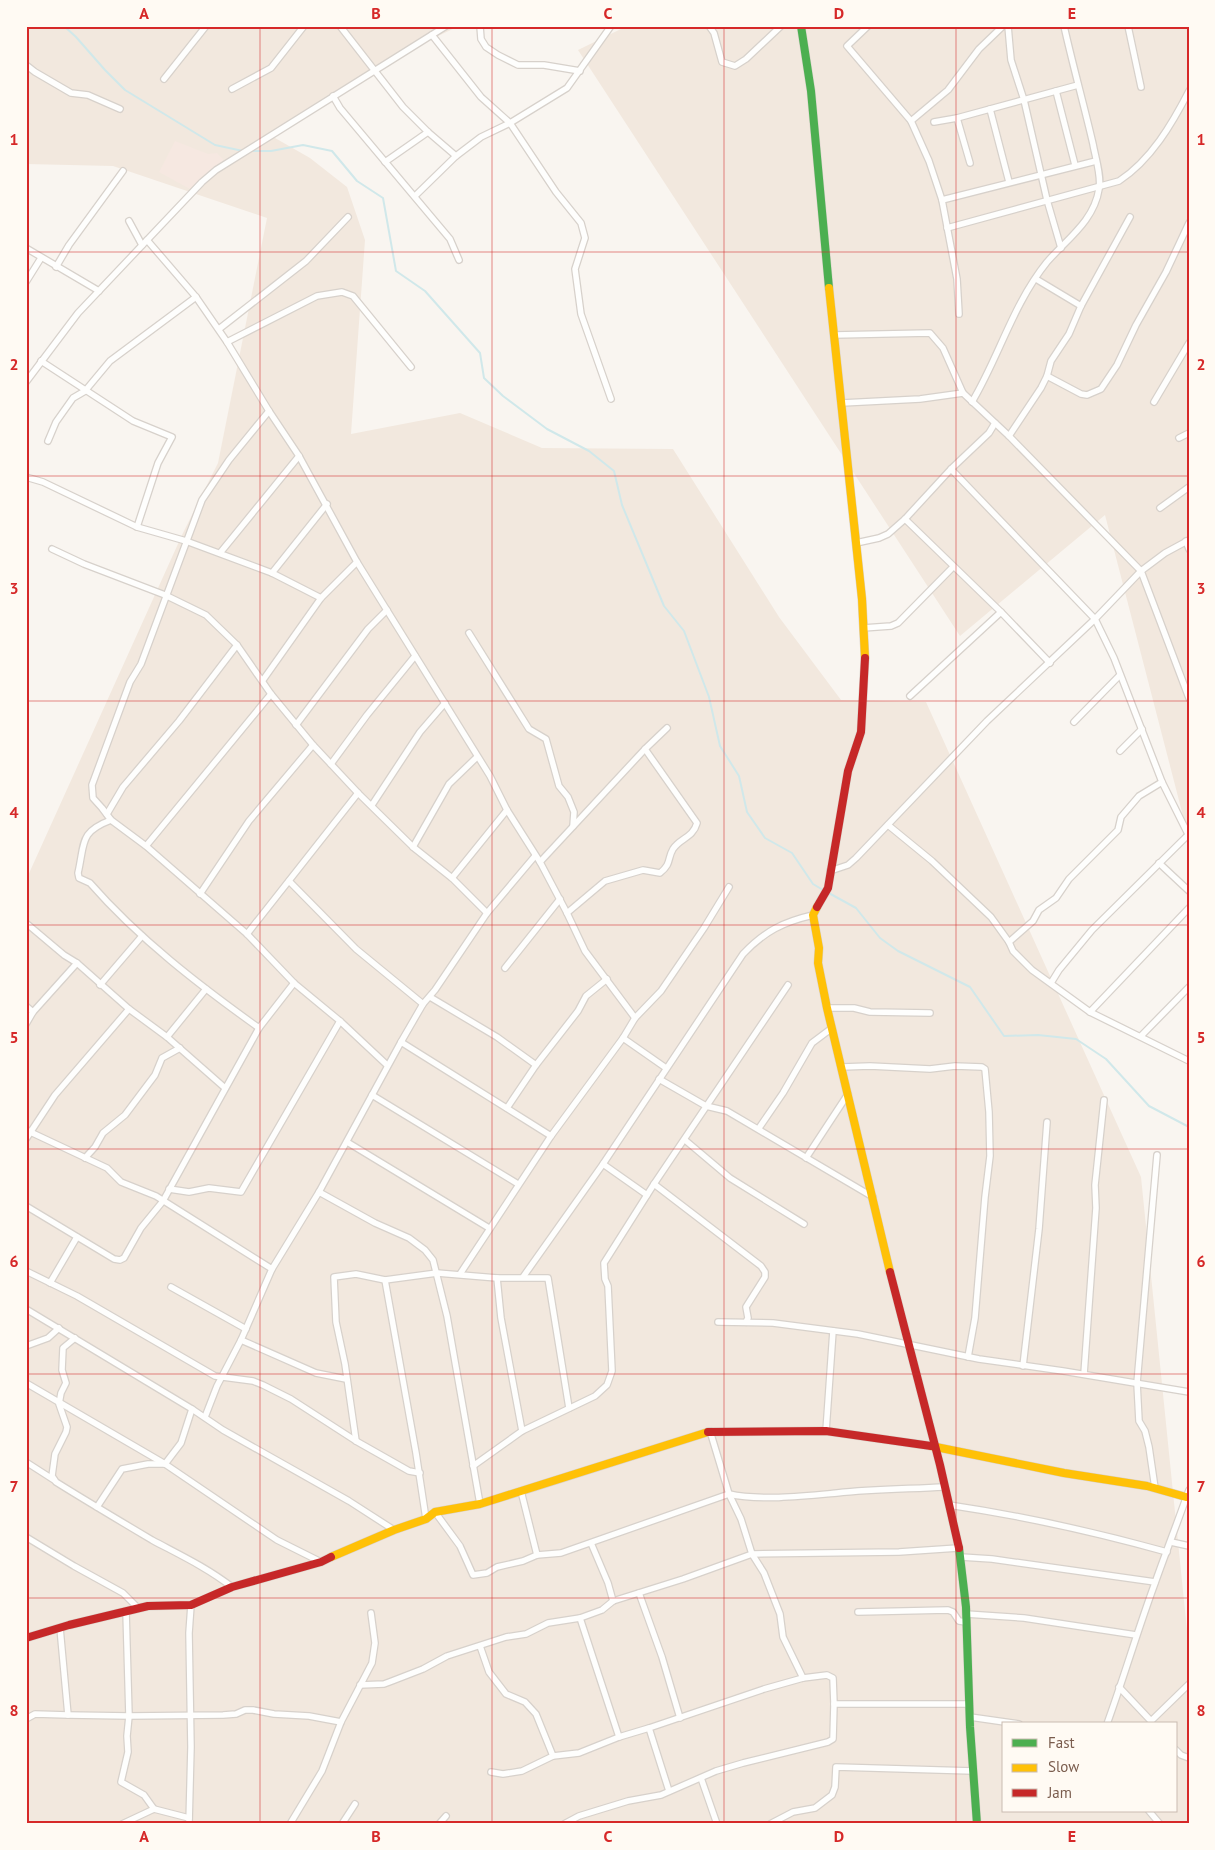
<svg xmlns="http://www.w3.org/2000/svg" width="1215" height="1850" font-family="'PT Sans',sans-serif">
  <rect width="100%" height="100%" fill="#f9f5f0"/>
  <g fill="#f2e8de" fill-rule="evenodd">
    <path d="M26 26H459L415 47 268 134 310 158 347 187 365 240 351 434 460 413 542 448 673 449 779 617 841 700 926 702 1141 1177 1189 1650V1824H26V880L182 535 218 463 267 218 113 166 26 164ZM1004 1724H1176V1811H1004Z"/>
    <polygon points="627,26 1189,26 1189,839 1105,515 960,636 578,50"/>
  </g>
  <polygon fill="#f6e8e1" points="175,141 208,154 217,153 224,160 190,189 159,172"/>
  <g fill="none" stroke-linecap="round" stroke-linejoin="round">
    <g stroke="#d0e8ea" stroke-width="2">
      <polyline points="64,26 76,37 105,70 125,90 215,145 243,151"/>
      <polyline points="250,151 271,151 303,145 332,151 357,181 383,198 396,271 425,291 480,353 484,378 503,396 547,429 589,451 614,471 622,505 664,606 684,631 709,697 720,746 739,776 747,812 765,838 792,853 813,884 823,890"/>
      <polyline points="827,892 856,908 880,938 898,951 970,987 1004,1036 1038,1035 1076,1039 1106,1059 1149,1106 1189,1127"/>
    </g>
    <g stroke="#d7d1cb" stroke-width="8">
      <g id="street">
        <polyline points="340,26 403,107 428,132 456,156 481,137 510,123 567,88 611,26"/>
        <polyline points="480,26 481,39 486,47 498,55 518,65 544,65 580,71"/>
        <polyline points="709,26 714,33 722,62 735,66 746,59 781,26"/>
        <polyline points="868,26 847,46 911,121 929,161 942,200 957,279 959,314"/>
        <polyline points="1008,26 1011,60 1024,100 1047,200 1061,248"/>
        <polyline points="1128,26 1141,87"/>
        <polyline points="432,35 481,97 510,123 556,192 581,223 585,238 575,269 581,314 611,399"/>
        <polyline points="26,65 35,72 71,93 88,95 120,109"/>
        <polyline points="164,79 206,26"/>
        <polyline points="232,89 271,68 304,26"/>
        <polyline points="1056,91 1075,165"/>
        <polyline points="333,96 340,108 450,239 459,260"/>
        <polyline points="990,109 1009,182"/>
        <polyline points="957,118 970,163"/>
        <polyline points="911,121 948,90 979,49 1003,26"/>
        <polyline points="934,122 957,118 1078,85"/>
        <polyline points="385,162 428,132"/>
        <polyline points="415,196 456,156"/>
        <polyline points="942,200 1096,161"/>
        <polyline points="129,221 142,245"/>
        <path d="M947 228 1119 181C1151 160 1172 124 1189 91"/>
        <polyline points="147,240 196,297 227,342 269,411 299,456 357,562 490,776 507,810 540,862 567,913 585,951 635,1018"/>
        <polyline points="26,248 99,291"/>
        <polyline points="56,267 69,245 123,171"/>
        <polyline points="1036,279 1081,306"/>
        <polyline points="26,282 41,258"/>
        <polyline points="219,329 306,261 348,217"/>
        <polyline points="834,335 930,333 943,348 963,393 1009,436 1141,571 1189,698"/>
        <polyline points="227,342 317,296 342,292 353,296 411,367"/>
        <polyline points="41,361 133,421 172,437 158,463 137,527"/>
        <polyline points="1047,376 1081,394 1087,395 1101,389 1117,365 1136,325 1166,272 1189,223"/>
        <polyline points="26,382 78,313 202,182 216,170 446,26"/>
        <path d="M972 402C999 357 1013 304 1047 262 1067 239 1094 221 1099 189 1102 177 1095 156 1093 144 1084 105 1073 66 1064 26"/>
        <polyline points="1154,402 1189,343"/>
        <polyline points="842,403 920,399 963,393"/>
        <polyline points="269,411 229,460 202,500 141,664 130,682 92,785 93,798 102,808 111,820 146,846 247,934 294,983 340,1021 387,1065"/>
        <polyline points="1009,436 1041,388 1047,376 1051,361 1069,334 1081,306 1130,217"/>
        <polyline points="1179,438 1189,433"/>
        <polyline points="48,441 56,422 73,398 85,391 110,361 196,297"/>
        <polyline points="951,469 1095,619 1114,658 1162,782 1188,834"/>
        <polyline points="26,477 43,482 137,527 186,541 272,573 321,598"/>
        <polyline points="1160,508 1189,487"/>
        <polyline points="905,519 1001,612 1050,663"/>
        <polyline points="1186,541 1189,549"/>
        <polyline points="856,543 879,538 888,534 905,519 951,469 989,433 995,423"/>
        <polyline points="52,549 84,564 165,595 206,615 237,645 271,694 313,745 358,793 413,847 452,878 487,913"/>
        <polyline points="220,553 299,456"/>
        <polyline points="272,573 327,504"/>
        <polyline points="863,628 891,626 898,623 953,567"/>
        <polyline points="469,633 529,729 546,739 559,786 568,797 574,812 573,826"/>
        <polyline points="263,680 321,598 357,562"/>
        <polyline points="910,696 1001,612"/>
        <polyline points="1074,722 1120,675"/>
        <polyline points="296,725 368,629 387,610"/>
        <polyline points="1120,751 1142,729"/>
        <polyline points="331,764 367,715 415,656"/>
        <polyline points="372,805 420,732 445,703"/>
        <polyline points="107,814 123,787 179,721 237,645"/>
        <path d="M111 820C79 832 85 843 78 873L79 878 90 883C139 939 199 985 259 1028"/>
        <polyline points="888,825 932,861 991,917 1009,942 1013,951 1032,970 1090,1012 1189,1061"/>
        <polyline points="146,846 271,694"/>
        <polyline points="413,847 449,784 477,757"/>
        <polyline points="540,862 645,749 667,728"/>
        <polyline points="1159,863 1189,891"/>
        <polyline points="830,871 848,865 856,858 987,721 1095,619 1141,571 1165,553 1189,540"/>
        <polyline points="452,878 507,810"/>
        <polyline points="289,881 356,949 423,1004"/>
        <polyline points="200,894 249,821 313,745"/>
        <path d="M567 913 605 881 643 870 660 873C672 863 667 859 673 849 680 838 693 838 697 823L645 749"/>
        <polyline points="26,923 64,955 77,963 129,1009 167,1037 225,1088"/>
        <polyline points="247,934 358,793"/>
        <polyline points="1009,942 1033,921 1039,910 1056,898 1069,879 1118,830 1121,817 1139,796 1162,782"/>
        <polyline points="505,968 560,899"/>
        <polyline points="1051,983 1059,970 1092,930 1189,834"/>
        <polyline points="100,985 142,936"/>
        <polyline points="430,997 497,1037 536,1065"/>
        <polyline points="26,1006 33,1012"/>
        <polyline points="827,1008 854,1008 870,1012 930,1013"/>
        <polyline points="1090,1012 1189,908"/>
        <polyline points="26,1024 33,1012 77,963"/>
        <polyline points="1141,1036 1189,987"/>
        <polyline points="167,1037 206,989"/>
        <polyline points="623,1038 666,1068"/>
        <polyline points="401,1042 551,1136"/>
        <polyline points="842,1067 870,1066 930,1069 955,1066 982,1067 985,1069 989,1112 990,1156 985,1197 975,1318 968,1357"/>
        <polyline points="659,1079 706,1106 727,1111 873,1197"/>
        <polyline points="372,1095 518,1184"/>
        <polyline points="507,1108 536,1065 578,1011 586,996 607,979"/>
        <polyline points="759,1128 783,1093 812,1043 832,1028"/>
        <polyline points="26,1130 107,1168 121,1182 156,1196 272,1269"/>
        <polyline points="26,1139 55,1095 129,1009"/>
        <polyline points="685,1140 730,1178 804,1224"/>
        <polyline points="347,1142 489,1228"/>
        <polyline points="85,1158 95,1147 103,1133 125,1115 155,1075 162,1058 180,1048"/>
        <polyline points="806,1158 848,1094"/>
        <polyline points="603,1164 647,1195"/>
        <polyline points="654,1184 761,1266 765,1272 765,1277 746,1307 748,1318 746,1322"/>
        <polyline points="169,1189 189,1192 209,1188 241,1192 340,1021"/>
        <polyline points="319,1192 375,1223 409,1238 425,1250 433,1260 447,1316 480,1504"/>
        <polyline points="26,1206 114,1259 120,1260 124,1258 141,1228 163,1201 259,1028 294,983"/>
        <polyline points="26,1271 77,1296 215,1376 253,1381 263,1385 291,1399 356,1441 409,1471 420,1473"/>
        <polyline points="460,1274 551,1136 623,1038 635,1018 661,991 704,928 729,887"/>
        <path d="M523 1277 603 1164 743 954C765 931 783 922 813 915"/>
        <polyline points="497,1278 501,1318 522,1431"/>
        <polyline points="385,1280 416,1453 426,1519"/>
        <polyline points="50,1283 77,1237"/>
        <polyline points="171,1287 246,1329"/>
        <polyline points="26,1309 192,1409 223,1430 349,1501 394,1530"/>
        <polyline points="718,1322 773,1323 858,1334 979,1359 1063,1371 1189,1392"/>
        <path d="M75 1338 63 1348 62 1370 66 1383 61 1393 59 1404 67 1427 66 1432 55 1454 52 1476 56 1482C88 1502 120 1521 152 1540 180 1555 206 1567 232 1587"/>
        <polyline points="241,1340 316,1373 346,1379"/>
        <polyline points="26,1346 48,1338 59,1328"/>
        <polyline points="1023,1366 1039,1229 1047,1122"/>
        <polyline points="1084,1374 1096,1208 1095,1185 1104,1100"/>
        <polyline points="26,1383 165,1464 277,1540 321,1562"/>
        <polyline points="205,1417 217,1386 241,1340 272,1269 319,1192 401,1042 423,1004 435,990 487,913 535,856"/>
        <polyline points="710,1431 729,1494 741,1519 752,1554 764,1573 780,1614 783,1637 803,1678"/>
        <polyline points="826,1431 833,1331"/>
        <polyline points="356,1441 345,1364 336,1322 334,1277 356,1274 385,1280 437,1273 497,1278 548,1278 569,1408"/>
        <polyline points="26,1462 54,1480"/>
        <polyline points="165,1464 181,1443 192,1409"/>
        <polyline points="473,1466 522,1431 595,1396 607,1385 612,1371 608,1286 605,1279 604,1263 654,1184 788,985"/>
        <polyline points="1155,1488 1149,1447 1145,1431 1139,1421 1137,1383 1157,1155"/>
        <polyline points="521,1491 537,1555"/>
        <path d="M949 1505C1023 1516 1095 1532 1167 1552"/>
        <polyline points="97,1507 122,1469 148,1464 163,1464"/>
        <path d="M435 1512 460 1546 473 1575 487 1573 497 1567 523 1561 537 1555 561 1553 729 1494C760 1501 805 1496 837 1493 872 1489 909 1489 944 1487"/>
        <polyline points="26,1537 74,1566 123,1593 138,1608"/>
        <polyline points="1171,1542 1189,1546"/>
        <polyline points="591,1543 608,1583 613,1601"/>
        <polyline points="961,1557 992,1559 1155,1582"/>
        <polyline points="639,1593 662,1657 680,1718"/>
        <polyline points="126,1611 129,1716 127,1736 128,1752 121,1782 144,1795 154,1809"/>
        <polyline points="858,1612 948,1610 953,1612 959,1621 966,1622"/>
        <polyline points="966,1614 1024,1618 1136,1635"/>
        <polyline points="580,1618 619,1737"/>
        <polyline points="480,1646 489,1672 506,1694 525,1702 536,1714 553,1756"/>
        <polyline points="360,1685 384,1684 392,1681 423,1669 447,1656 506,1637 526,1634 548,1623 580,1618 602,1610 613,1601 683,1579 752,1554 899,1552 958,1548"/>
        <polyline points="1119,1687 1151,1721 1189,1684"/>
        <polyline points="834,1704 969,1704"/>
        <polyline points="68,1715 129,1716 223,1715 236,1714 245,1710 253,1710 274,1714 309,1716 341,1722"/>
        <polyline points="970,1717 1019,1724"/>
        <polyline points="26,1719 35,1714 68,1715 60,1628"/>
        <path d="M1107 1724C1124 1677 1138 1629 1155 1583 1166 1552 1178 1521 1189 1490"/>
        <polyline points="649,1728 669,1791"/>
        <polyline points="1176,1750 1181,1755 1189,1758"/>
        <polyline points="491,1772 503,1774 522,1771 553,1756 579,1753 619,1737 649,1728 764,1689 803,1678 827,1675 833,1678 834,1704 833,1739 828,1742 743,1763 716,1771 661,1795 628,1801 579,1816 564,1824"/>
        <polyline points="701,1778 717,1824"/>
        <polyline points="1149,1811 1160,1824"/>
        <polyline points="122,1824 154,1809 189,1818"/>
        <polyline points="189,1824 191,1747 189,1633 191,1605"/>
        <polyline points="290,1824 322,1771 341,1722 372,1663 375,1643 371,1613"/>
        <polyline points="342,1824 355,1804"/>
        <polyline points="439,1824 446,1816"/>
        <polyline points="770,1824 793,1812 815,1808 832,1795 835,1787 836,1767 973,1771"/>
      </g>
    </g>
    <g stroke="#d9d2cb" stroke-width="9">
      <g id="fast">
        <polyline points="801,26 811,91 829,288"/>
        <polyline points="959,1548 966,1607 970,1727 977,1824"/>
      </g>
    </g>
    <g stroke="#d9d2cb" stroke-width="9">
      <g id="slow">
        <polyline points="829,288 862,599 865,658"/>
        <polyline points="817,907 813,915 819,948 818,963 827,1008 890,1272"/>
        <polyline points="931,1446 1064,1473 1147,1486 1186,1497"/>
        <polyline points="331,1557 394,1530 426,1519 435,1512 480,1504 708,1432"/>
      </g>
    </g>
    <g stroke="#d9d2cb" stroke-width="9">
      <g id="jam">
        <polyline points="817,907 828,888 848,771 861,732 865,658"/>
        <polyline points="890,1272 940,1465 959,1548"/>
        <polyline points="708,1432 826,1431 931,1446"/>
        <polyline points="26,1638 69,1625 148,1606 191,1605 232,1587 321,1562 331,1557"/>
      </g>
    </g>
    <use href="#street" stroke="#fefefd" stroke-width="5.5"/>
    <use href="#fast" stroke="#4caf50" stroke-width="8"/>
    <use href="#slow" stroke="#ffc107" stroke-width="8"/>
    <use href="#jam" stroke="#c62828" stroke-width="8"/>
  </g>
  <path fill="none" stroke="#d62828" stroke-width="1" stroke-opacity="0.55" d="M260 26V1824M492 26V1824M724 26V1824M956 26V1824M26 252H1189M26 476H1189M26 701H1189M26 925H1189M26 1149H1189M26 1374H1189M26 1598H1189"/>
  <rect width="1215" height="1850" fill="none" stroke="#fffaf3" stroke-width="55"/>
  <rect x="1002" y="1722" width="175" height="90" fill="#fffaf3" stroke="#cabbb1"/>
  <rect x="1012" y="1739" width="25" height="8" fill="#4caf50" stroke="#cabbb1"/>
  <text x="1048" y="1748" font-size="15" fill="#7a5c4d">Fast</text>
  <rect x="1012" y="1764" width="25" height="8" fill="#ffc107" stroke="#cabbb1"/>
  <text x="1048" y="1772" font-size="15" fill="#7a5c4d">Slow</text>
  <rect x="1012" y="1789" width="25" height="8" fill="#c62828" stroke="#cabbb1"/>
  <text x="1048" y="1798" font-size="15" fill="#7a5c4d">Jam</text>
  <rect x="28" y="28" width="1160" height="1794" fill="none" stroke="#d62828" stroke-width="2"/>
  <g font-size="16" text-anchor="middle" font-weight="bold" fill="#d62828">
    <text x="144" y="19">A</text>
    <text x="376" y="19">B</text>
    <text x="608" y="19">C</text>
    <text x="839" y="19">D</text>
    <text x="1072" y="19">E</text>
    <text x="14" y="145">1</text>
    <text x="1201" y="145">1</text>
    <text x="14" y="370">2</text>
    <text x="1201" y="370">2</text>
    <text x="14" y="594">3</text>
    <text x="1201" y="594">3</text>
    <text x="14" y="818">4</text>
    <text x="1201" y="818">4</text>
    <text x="14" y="1043">5</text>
    <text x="1201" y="1043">5</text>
    <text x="14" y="1267">6</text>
    <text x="1201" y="1267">6</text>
    <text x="14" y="1492">7</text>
    <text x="1201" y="1492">7</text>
    <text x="14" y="1716">8</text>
    <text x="1201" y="1716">8</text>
    <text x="144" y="1842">A</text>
    <text x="376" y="1842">B</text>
    <text x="608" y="1842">C</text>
    <text x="839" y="1842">D</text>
    <text x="1072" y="1842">E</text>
  </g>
</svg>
